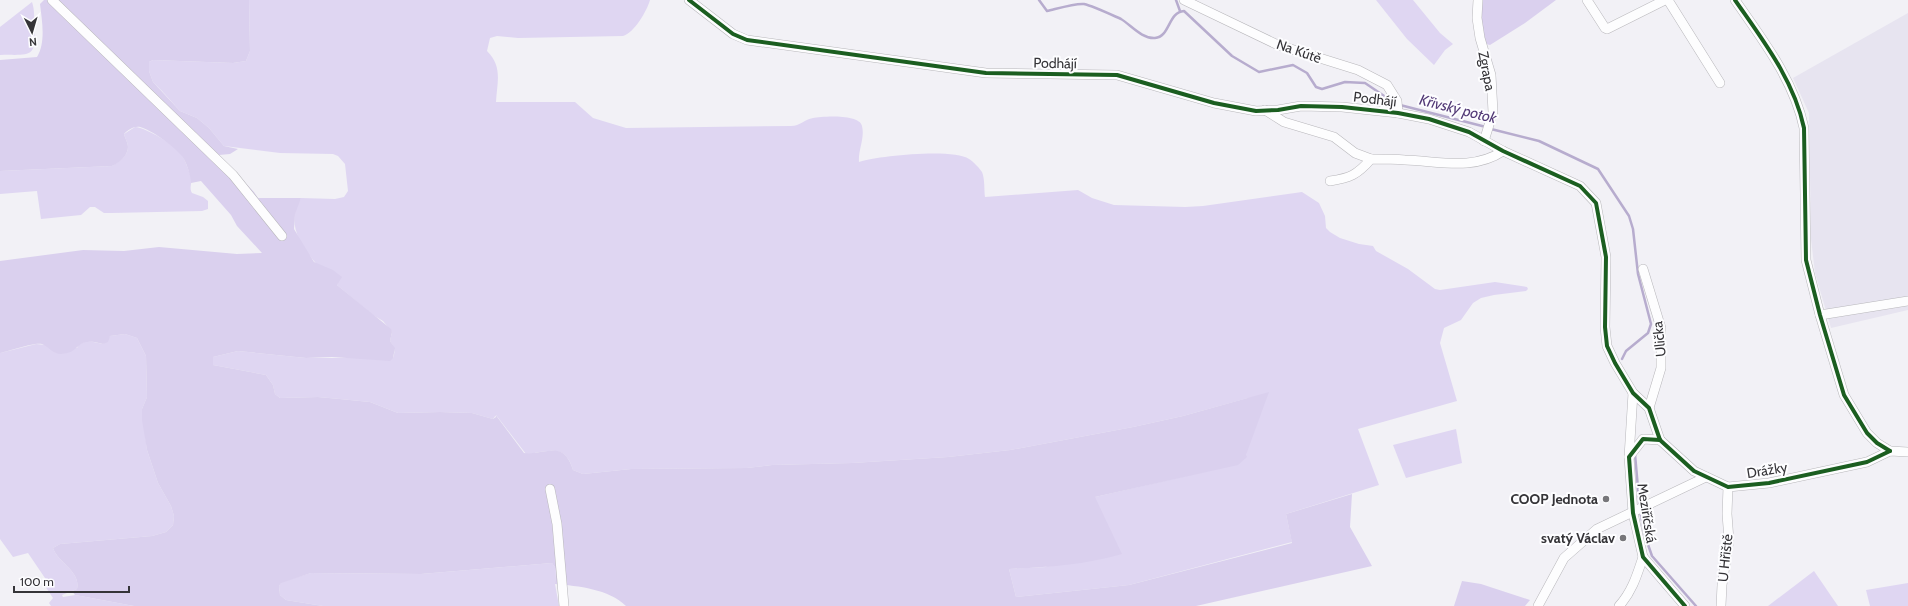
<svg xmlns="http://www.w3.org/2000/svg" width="1908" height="606" font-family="Cabin,sans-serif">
  <rect width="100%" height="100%" fill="#f2f1f6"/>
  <polygon fill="#e7e4f0" points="1908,13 1908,310 1831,328 1815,273 1811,239 1809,113 1793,78"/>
  <g fill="#dfd6f2">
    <path d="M249 0H650C647 11 634 33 623 36L518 38 497 36 490 38 487 51C503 67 497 82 496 102H575L593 118 626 128 791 126C800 126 805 119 813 118 823 116 860 114 862 126 865 138 858 150 859 162 877 156 953 148 969 159 973 161 980 169 982 172 985 179 984 190 985 197L1078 190 1092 198 1114 205 1185 207 1203 206 1302 192 1319 203 1325 216 1326 228 1330 232 1340 238 1359 244 1373 246 1376 251 1408 269 1435 289 1440 290 1495 282 1527 287 1528 289 1526 291 1494 295 1481 298 1473 303 1461 320 1444 328 1440 343 1457 401 1358 429 1379 485 1286 514 1292 542 1129 585 1016 597 1009 569 1046 567 1095 497 1238 464 1246 456 1248 398 1183 416 1133 427 1010 450 948 457 852 463 772 465 747 468 631 469 583 474 573 470C565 442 548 452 526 454L496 415 493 419 472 413 440 412 398 413 370 402 340 399 318 397 280 398 275 394 273 385 266 375 213 365V357L238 351 306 358H393C396 350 394 347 390 341L392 332 383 321 373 315 337 285 338 281C330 275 320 269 314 261 299 243 286 221 301 198L335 199 344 197 348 191 345 164 338 156 333 154 280 153 224 146 209 128 197 118 180 111 162 91 153 82 149 71V62L153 60 233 63 246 61 250 51Z"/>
    <polygon points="1376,0 1413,0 1440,33 1453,44 1445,50 1434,65 1407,39"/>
    <path d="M32 2C35 11 34 19 34 28 37 60 28 54 0 55V27Z"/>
    <path d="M135 127C147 128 175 145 182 155 184 158 191 175 191 178 192 184 189 188 192 193L203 197 208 201V209L202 211 112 213H104L95 207H90L81 215 41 219 37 191 0 194V171L112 166C119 162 128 156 128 147 128 143 125 138 124 134Z"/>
    <path d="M125 334 137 338 146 356 147 397 142 409 147 450 158 483 171 506 174 516 173 525 166 532 152 536 60 544 53 548C58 563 81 571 77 589L62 595 63 597 75 595 134 606H51L49 603 53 598 43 583 47 581 28 553 13 557 0 539V353L36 344 77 348C82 338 94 342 103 344L110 336Z"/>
    <polygon points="1456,429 1462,463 1406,478 1393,445"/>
    <polygon points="552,563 556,569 555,584 559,606 323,606 286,600 280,595 279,586 281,582 311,573 421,574"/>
    <polygon points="1814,571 1838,606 1768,606"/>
    <polygon points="1908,583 1908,606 1870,606 1866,590"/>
  </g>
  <g fill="#dad0ee">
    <path d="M44 0H249L250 51 246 61 233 63 153 60 149 62V71L153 82 180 111 197 118 209 128 224 146 238 149 230 154 219 155 254 192 258 198H301L295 214 294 229 314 262 333 270 342 277 337 285 391 329 392 332 390 341 395 348 393 358 390 361 332 357 306 358 238 351 213 357V365L266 375 273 385 275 394 280 398 318 397 340 399 370 402 398 413 440 412 472 413 493 419 496 417 495 414 524 453C545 456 563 438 573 470L583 474 631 469 747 468 772 465 852 463 948 457 1010 450 1133 427 1183 416 1269 392 1246 455 1247 457 1238 465 1095 497 1122 554C1085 565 1047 567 1009 569L1016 597 1129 585 1292 543 1286 514 1352 494 1350 527 1372 566 1196 606H626C609 589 578 586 555 584L556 569 552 563 421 574 311 573 281 583 279 586 280 595 286 600 323 606H134L75 595 72 591 77 589C81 571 58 563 53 548L60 544 152 536 166 532 173 525 174 516 171 506 158 483 147 450 142 420V409L147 397 146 356 137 338 125 334 110 336 108 342 103 344C73 336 83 353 61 354 53 354 49 347 42 344 34 342 10 351 0 353V261L83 250 124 251 159 247 237 254 262 253 237 226 231 215 201 181 191 183C191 176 186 160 181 155 173 146 152 130 140 127 134 126 128 130 124 134 125 138 128 143 128 147 128 156 119 163 112 166L0 171V60L37 57C46 42 42 21 40 4Z"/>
    <path d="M1483 0H1556L1525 23 1490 45 1486 44C1481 29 1478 15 1483 0Z"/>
    <polygon points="1462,581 1481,584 1530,600 1525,606 1454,606"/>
  </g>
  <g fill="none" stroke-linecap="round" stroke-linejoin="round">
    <g stroke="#b7acce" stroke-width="2.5">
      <path d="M1039 0 1047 11C1056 9 1075 3 1084 4 1093 6 1112 15 1121 19 1131 25 1142 39 1155 38 1170 37 1168 12 1184 11L1232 56 1259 72 1293 65 1307 73 1316 87 1322 89 1345 82 1365 83 1393 102"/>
      <polyline points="1176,0 1180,11"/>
      <polyline points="1400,105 1486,127"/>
      <polyline points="1491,129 1539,141 1598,169 1629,216 1633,229 1638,274 1651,324 1648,333 1626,351 1622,359"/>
      <polyline points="1635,454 1640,511 1645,536 1652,556 1696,606"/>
    </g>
    <g stroke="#b8b7bb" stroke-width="10">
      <g id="minor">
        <polyline points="52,0 233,175 282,236"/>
        <polyline points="689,0 733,34 747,40 986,73 1117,75 1214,103 1256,111 1278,110 1301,106 1342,107 1398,113 1429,119 1469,132 1503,151 1580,186 1596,203 1606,257 1605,327 1607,346 1615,363 1633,393 1649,408 1660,440"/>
        <polyline points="1184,0 1278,45 1358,70 1387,85 1397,101 1398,113"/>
        <polyline points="1478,0 1477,18 1480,38 1491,75 1493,112 1484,141"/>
        <polyline points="1587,0 1605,28 1607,29 1665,0"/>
        <polyline points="1668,0 1720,83"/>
        <path d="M1735 0C1762 39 1794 80 1804 128L1806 260 1820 315 1844 395 1867 433 1877 443 1890 451"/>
        <polyline points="1265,110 1284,122 1334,137 1355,153 1371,159"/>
        <path d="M1330 181C1350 178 1357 175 1371 159 1382 159 1394 159 1405 160 1439 161 1473 171 1503 151"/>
        <polyline points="1643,269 1661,328 1661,368 1649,408"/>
        <polyline points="1820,315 1908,301"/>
        <polyline points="1633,393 1629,457 1633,513 1643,557 1685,606"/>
        <polyline points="1660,440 1694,471 1728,487 1769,483 1867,462 1890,451 1908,452"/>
        <polyline points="1629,457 1643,439 1660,440"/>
        <polyline points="550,489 557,524 564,606"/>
        <polyline points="1538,606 1564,558 1597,529 1706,477"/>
        <path d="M1619 606C1632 592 1637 575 1643 557"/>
        <polyline points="1721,606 1722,585 1729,540 1727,514 1728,487"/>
      </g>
    </g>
    <use href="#minor" stroke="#fdfdfe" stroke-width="9"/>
    <g stroke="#fdfdff" stroke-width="6">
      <g id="cycleway">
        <polyline points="689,0 733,34 747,40 986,73 1117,75 1214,103 1256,111 1278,110 1301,106 1342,107 1398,113 1429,119 1469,132 1503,151 1580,186 1596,203 1606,257 1605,327 1607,346 1615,363 1633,393 1649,408 1660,440"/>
        <path d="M1735 0C1762 39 1794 80 1804 128L1806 260 1820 315 1844 395 1867 433 1877 443 1890 451"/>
        <polyline points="1660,440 1694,471 1728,487 1769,483 1867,462 1890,451"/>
        <polyline points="1660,440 1643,439 1629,457 1633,513 1643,557 1685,606"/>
      </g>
    </g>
    <use href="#cycleway" stroke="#1b5e20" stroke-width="4"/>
  </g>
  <g fill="#77767a" stroke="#fdfdff" stroke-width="1.5">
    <circle cx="1606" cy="499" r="4"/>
    <circle cx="1623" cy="538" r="4"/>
  </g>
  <g text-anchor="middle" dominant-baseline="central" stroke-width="4" stroke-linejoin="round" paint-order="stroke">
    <g font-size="14" fill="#353438" stroke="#fdfdff">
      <text transform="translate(1299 51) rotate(19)">Na Kútě</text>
      <text transform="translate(1055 63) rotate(1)">Podhájí</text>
      <text transform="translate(1487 71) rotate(79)">Zgrapa</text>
      <text transform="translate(1375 99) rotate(7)">Podhájí</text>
      <text transform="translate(1659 339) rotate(-96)">Ulička</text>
      <text transform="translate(1767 470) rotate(-9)">Drážky</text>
      <text transform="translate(1647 513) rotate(81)">Meziříčská</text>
      <text transform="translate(1725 558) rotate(-84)">U Hřiště</text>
    </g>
    <g font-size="14" font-weight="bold" fill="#353438" stroke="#fdfdff" text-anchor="end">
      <text x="1598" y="499">COOP Jednota</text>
      <text x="1615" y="538">svatý Václav</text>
    </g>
    <g font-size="15" font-style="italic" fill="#533a77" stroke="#fdfdff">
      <text transform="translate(1458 109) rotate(14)">Křivský potok</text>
    </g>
  </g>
  <g transform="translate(32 32) rotate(175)" stroke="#fdfdff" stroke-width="3" paint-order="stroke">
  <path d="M0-3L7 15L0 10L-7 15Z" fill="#353438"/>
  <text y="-6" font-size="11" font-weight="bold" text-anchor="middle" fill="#353438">N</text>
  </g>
  <path d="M14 586v6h115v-6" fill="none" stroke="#353438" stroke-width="2"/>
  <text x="20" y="586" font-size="12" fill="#353438" stroke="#fdfdff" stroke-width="3" paint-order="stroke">100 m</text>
</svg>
